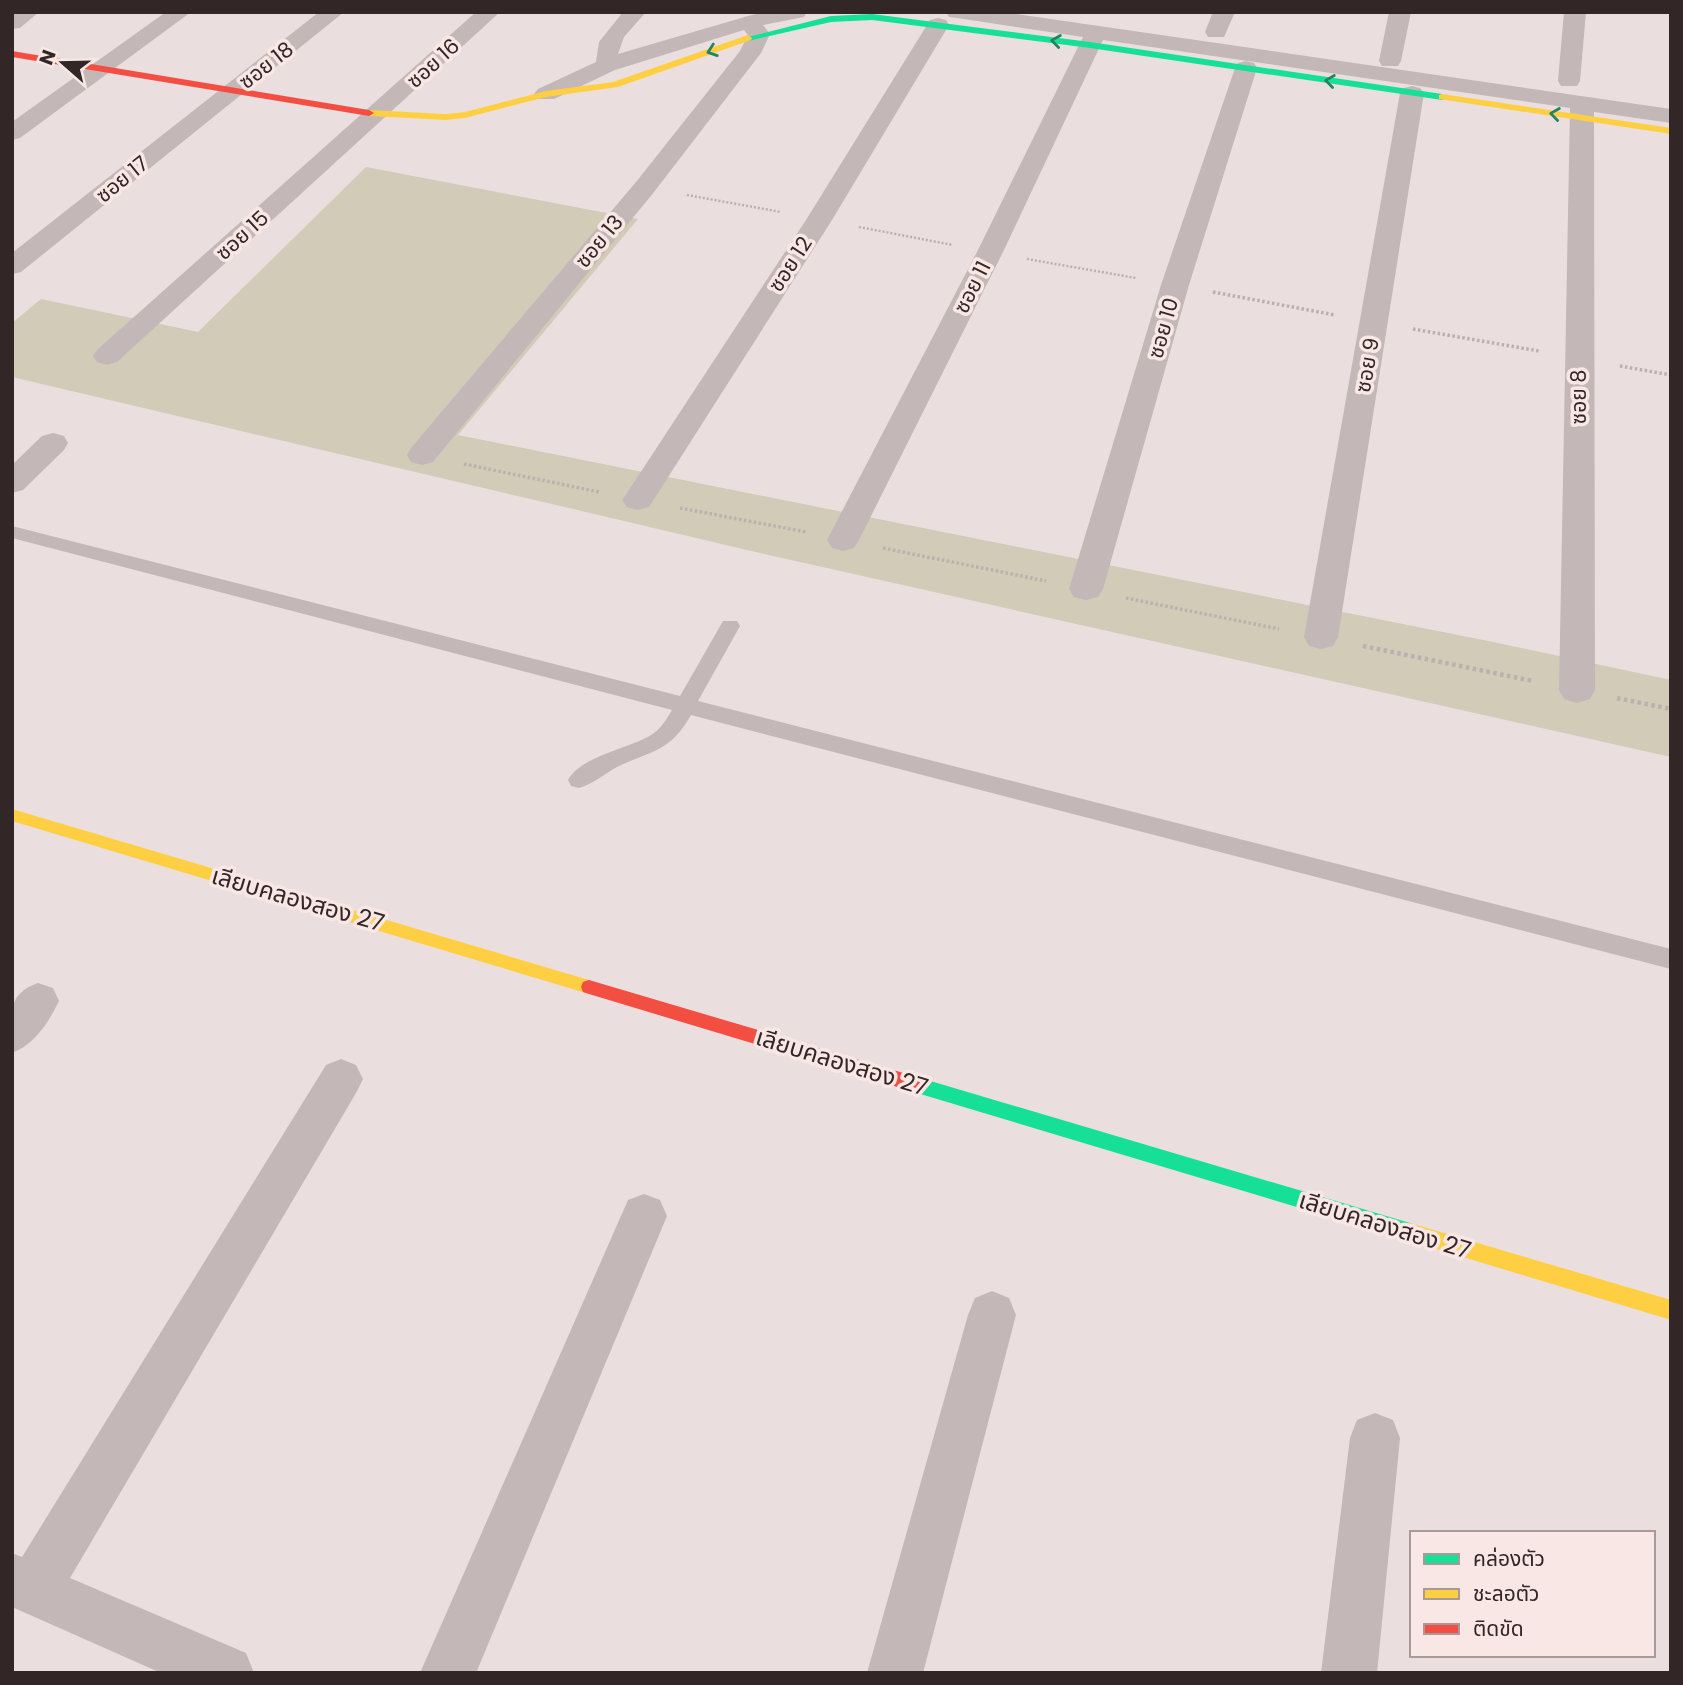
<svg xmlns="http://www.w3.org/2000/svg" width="1683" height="1685" font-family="Poppins,'Noto Sans Thai',sans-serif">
  <rect width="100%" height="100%" fill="#eadfde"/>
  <polygon fill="#d1cbb8" points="366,167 638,219 458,435 1493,642 1671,680 1671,757 773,556 12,377 12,323 41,299 198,332"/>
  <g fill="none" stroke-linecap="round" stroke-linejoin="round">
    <g stroke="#bcb0af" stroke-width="2.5" stroke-dasharray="2 2" stroke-linecap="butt">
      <polyline points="687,195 781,212"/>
      <polyline points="859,227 953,245"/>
      <polyline points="1027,259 1136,278"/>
    </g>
    <g stroke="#bcb0af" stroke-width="3.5" stroke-dasharray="2.5 2.5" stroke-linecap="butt">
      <polyline points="1213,292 1335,315"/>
      <polyline points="1413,329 1539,351"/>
      <polyline points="1620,366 1671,375"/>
      <polyline points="464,464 599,492"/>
      <polyline points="680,508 806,532"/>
      <polyline points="883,548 1046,581"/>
      <polyline points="1126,598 1279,629"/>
    </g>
    <g stroke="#bcb0af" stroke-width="4.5" stroke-dasharray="3.5 3.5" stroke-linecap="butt">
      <polyline points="1363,646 1533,681"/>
      <polyline points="1617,698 1671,709"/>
    </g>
    <path fill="#c3b8b7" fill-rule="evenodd" d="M12 526 680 696 723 621H737L740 626 698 701 1671 949V969L691 715C670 752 653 750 617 767 604 774 593 784 579 788L571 786 568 780C581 756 628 749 651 735 661 729 666 720 672 710L12 538Z"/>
    <g fill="#c3b8b7" fill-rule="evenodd">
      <polygon points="39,12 20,28 12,29 13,12"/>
      <polygon points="166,12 191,12 20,138 12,140 12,122"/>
      <polygon points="319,12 344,12 21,272 12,274 12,253"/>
      <polygon points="476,12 500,12 117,362 107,365 97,362 93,356 97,350"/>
      <polygon points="623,12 646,12 624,37 618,54 748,16 764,12 807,12 804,17 763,25 770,34 761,53 654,192 433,462 422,465 411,462 407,455 411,448 636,182 740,51 748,35 744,30 615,70 554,99 538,99 534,94 538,89 596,62 599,42"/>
      <polygon points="946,12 1003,12 1671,109 1671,123 1594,112 1595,690 1590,699 1577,703 1564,699 1559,690 1570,108 1103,40 1003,252 859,540 854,548 843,551 832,548 827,540 977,252 1083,37 957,18 949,17"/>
      <polygon points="1213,12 1235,12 1224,37 1208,37 1205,32"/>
      <polygon points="1389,12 1411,12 1401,61 1398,66 1382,66 1379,61"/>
      <polygon points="1564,12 1586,12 1580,81 1577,86 1561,86 1558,81"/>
      <polygon points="938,18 946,20 949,25 832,220 649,507 638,510 627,507 622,500 627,493 806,220 927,25 930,20"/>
      <polygon points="1246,61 1254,63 1257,68 1189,285 1103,589 1098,597 1086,600 1074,597 1069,589 1161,285 1235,68 1238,63"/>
      <polygon points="1412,86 1420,88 1424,93 1338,637 1333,646 1321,649 1309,646 1304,637 1400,93 1404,88"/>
      <polygon points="53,433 64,436 68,443 64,450 23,490 12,493 12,465 42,436"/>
      <path d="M38 983 53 988 59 1001C49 1022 34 1045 12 1053 12 1021 3 995 38 983Z"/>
      <polygon points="341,1059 356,1065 363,1079 356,1093 70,1578 246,1653 254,1673 161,1673 12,1607 12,1553 22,1557 326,1065"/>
      <polygon points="644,1194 660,1200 667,1216 476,1673 420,1673 628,1200"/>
      <polygon points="992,1291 1009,1298 1016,1315 923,1673 867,1673 968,1315 975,1298"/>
      <polygon points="1375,1413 1393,1420 1400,1438 1377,1673 1321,1673 1350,1438 1357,1420"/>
    </g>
    <g fill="#16e098" fill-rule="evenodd">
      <polygon points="872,14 1090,42 1442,94 1447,97 1442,100 1090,48 872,20 831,22 748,41 744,38 831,16"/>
      <polygon points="917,1077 1410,1223 1417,1226 1420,1232 1417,1238 1410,1241 917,1093 911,1091 908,1085 911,1079"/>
    </g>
    <g fill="#ffcf43" fill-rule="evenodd">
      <polygon points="748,35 752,38 751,40 618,87 546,97 465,118 446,120 369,116 364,113 369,110 446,114 465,112 546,91 613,82"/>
      <polygon points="1442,94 1671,128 1671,134 1439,99 1439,95"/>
      <polygon points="12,809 589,980 595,982 597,987 595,992 589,994 12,821"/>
      <polygon points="1410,1223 1671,1300 1671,1320 1410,1241 1403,1238 1400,1232 1403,1226"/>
    </g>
    <g fill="#f24e42" fill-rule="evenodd">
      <polygon points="12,51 369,110 374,113 369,116 12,57"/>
      <polygon points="589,980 917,1077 923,1079 926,1085 923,1091 917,1093 589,994 583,992 581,987 583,982"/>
    </g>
  </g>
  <defs><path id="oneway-chevron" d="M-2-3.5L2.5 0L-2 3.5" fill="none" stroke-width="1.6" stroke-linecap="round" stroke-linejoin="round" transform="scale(1.75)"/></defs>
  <g stroke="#248360">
    <use href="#oneway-chevron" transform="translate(1056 41) rotate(-172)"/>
    <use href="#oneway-chevron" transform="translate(712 51) rotate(161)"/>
    <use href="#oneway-chevron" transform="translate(1330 81) rotate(-172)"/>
    <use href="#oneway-chevron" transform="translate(1555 114) rotate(-172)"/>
  </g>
  <g text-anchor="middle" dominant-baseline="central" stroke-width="7" stroke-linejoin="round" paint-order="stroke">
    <g font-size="21" fill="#332627" stroke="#f8e7e4">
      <text transform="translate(433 63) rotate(-42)">ซอย 16</text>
      <text transform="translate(266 65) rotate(-38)">ซอย 18</text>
      <text transform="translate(122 179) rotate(-39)">ซอย 17</text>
      <text transform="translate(242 235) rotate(-42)">ซอย 15</text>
      <text transform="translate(599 241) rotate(-50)">ซอย 13</text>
      <text transform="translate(790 264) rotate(-57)">ซอย 12</text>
      <text transform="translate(972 287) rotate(-63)">ซอย 11</text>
      <text transform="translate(1163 328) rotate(-74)">ซอย 10</text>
      <text transform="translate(1367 365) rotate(-80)">ซอย 9</text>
      <text transform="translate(1578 397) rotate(-90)">ซอย 8</text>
    </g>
    <g font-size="24" fill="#332627" stroke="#f8e7e4">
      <text transform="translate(298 899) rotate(16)">เลียบคลองสอง 27</text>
      <text transform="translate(842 1062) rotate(17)">เลียบคลองสอง 27</text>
      <text transform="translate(1385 1225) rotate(17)">เลียบคลองสอง 27</text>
    </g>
  </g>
  <rect width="1683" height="1685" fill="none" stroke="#332627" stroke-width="28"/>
  <rect x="1410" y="1531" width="245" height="126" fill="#f8e7e4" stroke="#a99a98" stroke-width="2"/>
  <rect x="1424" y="1554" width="35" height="10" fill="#16e098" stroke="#a99a98" stroke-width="2"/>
  <text x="1473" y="1566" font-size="21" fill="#332627">คล่องตัว</text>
  <rect x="1424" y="1589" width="35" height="10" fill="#ffcf43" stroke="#a99a98" stroke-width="2"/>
  <text x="1473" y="1601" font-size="21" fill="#332627">ชะลอตัว</text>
  <rect x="1424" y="1624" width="35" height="10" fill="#f24e42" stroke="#a99a98" stroke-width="2"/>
  <text x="1473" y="1636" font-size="21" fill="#332627">ติดขัด</text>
  <g transform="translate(63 63) rotate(290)" stroke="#f8e7e4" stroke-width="5" paint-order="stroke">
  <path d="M0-5L12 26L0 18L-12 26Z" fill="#332627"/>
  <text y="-10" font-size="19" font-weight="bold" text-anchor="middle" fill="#332627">N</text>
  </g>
</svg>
